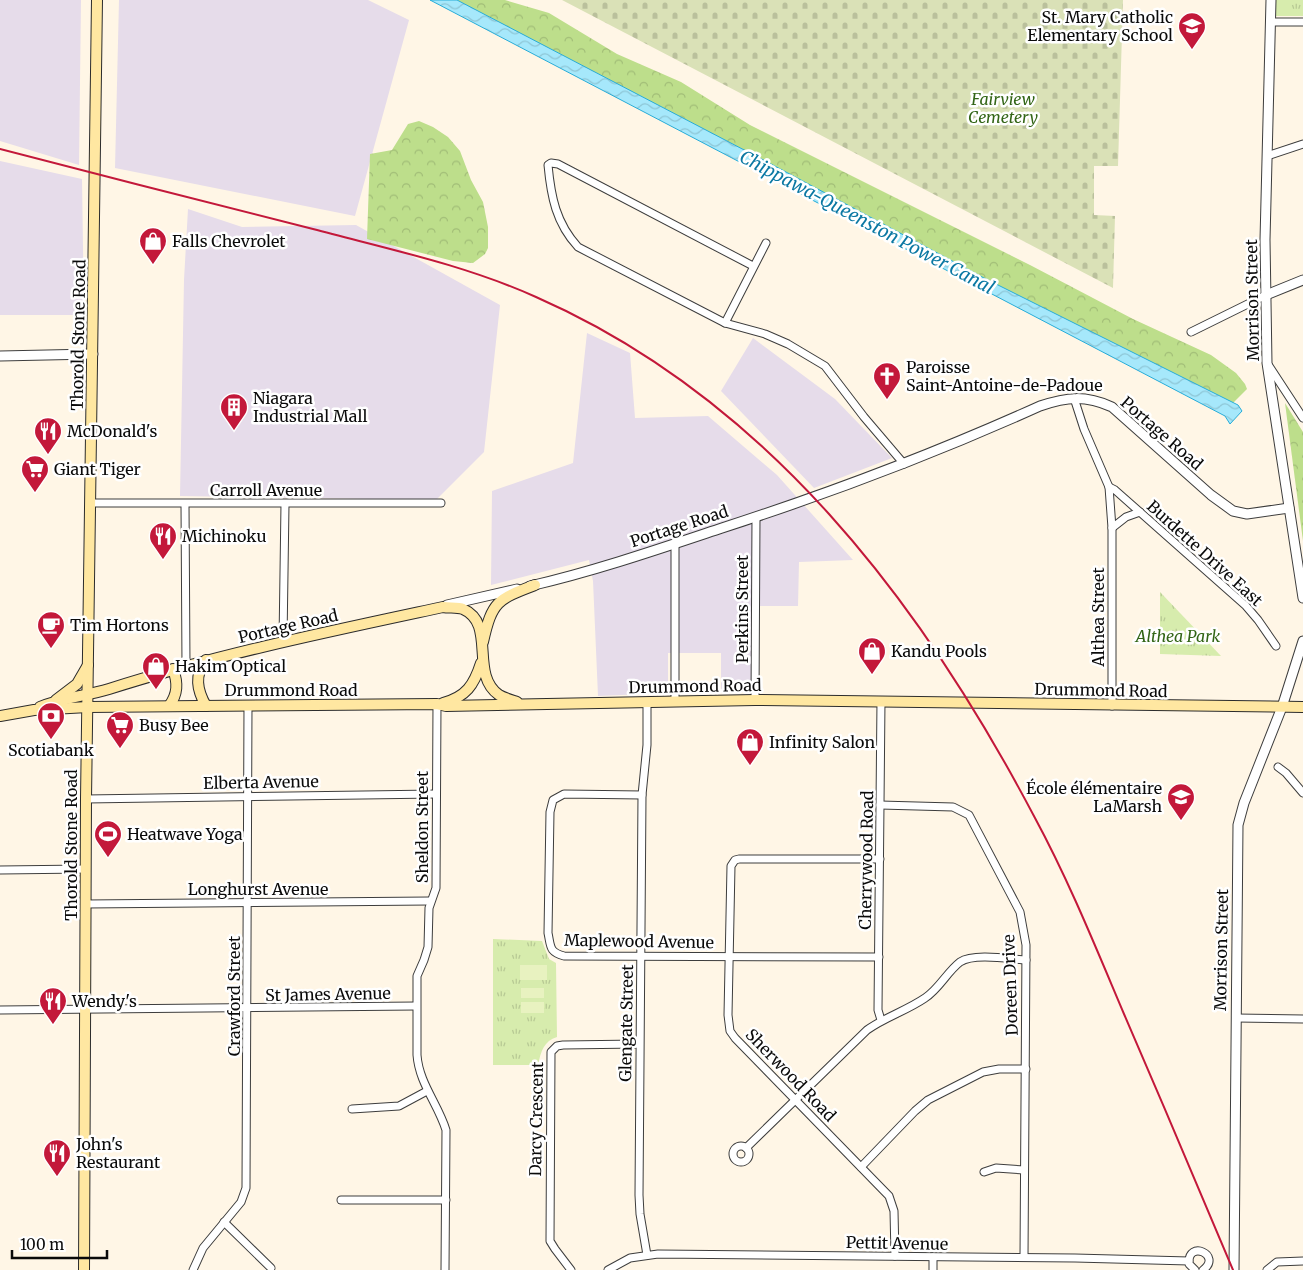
<svg xmlns="http://www.w3.org/2000/svg" width="1303" height="1270" font-family="Merriweather,serif">
  <defs>
    <pattern id="forest-crowns" width="20" height="18" patternUnits="userSpaceOnUse" patternTransform="scale(1.25)"><rect width="20" height="18" fill="#bdde8b"/><path d="M2 6a3 3 0 1 1 6 0M12 15a3 3 0 1 1 6 0" fill="none" stroke="#a1bd77"/></pattern>
    <pattern id="cemetery-stones" width="16" height="16" patternUnits="userSpaceOnUse" patternTransform="scale(1.25)"><rect width="16" height="16" fill="#dae1b7"/><path d="M2 7V4a2 2 0 0 1 4 0v3zM10 15v-3a2 2 0 0 1 4 0v3z" fill="#bac09c"/></pattern>
    <pattern id="park-tufts" width="24" height="20" patternUnits="userSpaceOnUse" patternTransform="scale(1.25)"><rect width="24" height="20" fill="#d7ecad"/><path d="M3 7l-1-3M5 7V3M7 7l1-3M15 17l-1-3M17 17v-4M19 17l1-3" fill="none" stroke="#b7c994"/></pattern>
    <pattern id="water-waves" width="16" height="10" patternUnits="userSpaceOnUse" patternTransform="scale(1.25)"><rect width="16" height="10" fill="#a6e8fb"/><path d="M0 5q4-4 8 0t8 0" fill="none" stroke="#8ec6d6"/></pattern>
  </defs>
  <rect width="100%" height="100%" fill="#fff6e6"/>
  <g fill="#e6dcea">
    <polygon points="0,0 81,0 79,165 0,141"/>
    <polygon points="119,0 368,0 409,20 355,216 115,168"/>
    <polygon points="0,161 82,179 84,315 0,315"/>
    <polygon points="188,209 242,227 356,225 500,305 484,452 436,500 180,496 184,280"/>
    <polygon points="587,333 630,353 635,418 708,416 777,475 853,560 799,562 798,606 758,606 759,692 721,692 721,653 668,653 668,693 598,696 593,581 589,560 491,585 492,491 573,463"/>
    <polygon points="753,338 835,399 892,458 814,488 721,391"/>
  </g>
  <g fill="url(#forest-crowns)">
    <polygon points="453,0 505,0 549,13 617,54 681,82 750,125 1030,265 1133,319 1211,355 1236,373 1245,384 1247,389 1228,408"/>
    <polygon points="419,121 433,127 448,137 460,151 471,180 483,202 488,227 488,248 485,254 473,263 453,261 367,239 370,154 392,150 408,124"/>
    <polygon points="1285,403 1303,432 1303,541"/>
  </g>
  <polygon fill="url(#cemetery-stones)" points="562,0 1123,0 1118,166 1094,166 1094,215 1115,216 1113,288"/>
  <g fill="url(#park-tufts)">
    <polygon points="1274,0 1303,0 1303,16 1273,16"/>
    <polygon points="1160,592 1221,656 1160,654"/>
    <path d="M493 939 542 941 549 959 556 963 557 1037C544 1041 541 1051 538 1065H493Z"/>
  </g>
  <g fill="#e8f2c0">
    <rect x="520" y="965" width="27" height="15"/>
    <rect x="521" y="988" width="23" height="10"/>
    <rect x="521" y="1002" width="23" height="11"/>
  </g>
  <polygon fill="url(#water-waves)" stroke="#27acd8" points="430,0 457,0 771,164 984,278 1238,405 1242,411 1230,424 1225,416"/>
  <g fill="none" stroke-linecap="round" stroke-linejoin="round">
    <g stroke="#3d3d3d" stroke-width="9">
      <g id="minor">
        <polyline points="1270,22 1303,22"/>
        <polyline points="1267,156 1303,144"/>
        <path d="M753 266 558 164 551 163 548 165C551 197 556 223 578 247L725 323 765 334 788 344 825 366 864 417 904 464"/>
        <polyline points="725,323 766,243"/>
        <polyline points="1191,332 1266,295"/>
        <polyline points="1269,366 1303,418"/>
        <polyline points="1074,398 1084,429 1109,487 1112,528 1112,706"/>
        <polyline points="1109,487 1115,490 1246,606 1258,620 1276,646"/>
        <polyline points="91,503 441,503"/>
        <polyline points="185,504 186,665"/>
        <polyline points="1112,528 1126,517 1140,512"/>
        <polyline points="675,544 675,702"/>
        <polyline points="283,641 285,504"/>
        <polyline points="755,700 756,517"/>
        <path d="M437 704 436 888 429 908 428 947 424 960 417 976V1055C419 1083 438 1104 446 1130L445 1270"/>
        <polyline points="1278,767 1286,773 1303,793"/>
        <path d="M642 795 564 794 553 800 550 812 548 933C551 947 549 952 564 956L879 957"/>
        <polyline points="86,799 436,794"/>
        <polyline points="880,805 953,807 969,815 1020,912 1026,945 1024,1257"/>
        <polyline points="880,859 739,859 735,860 731,866 728,1015 730,1031 735,1038 889,1196 894,1211 895,1256"/>
        <polyline points="0,870 86,869"/>
        <polyline points="86,904 430,901"/>
        <polyline points="0,1010 416,1006"/>
        <polyline points="1236,1018 1303,1019"/>
        <polyline points="881,1020 878,1010 881,701"/>
        <polyline points="352,1109 399,1106 427,1091"/>
        <circle cx="741" cy="1154" r="8"/>
        <path d="M746 1148 867 1030C885 1017 906 1011 925 998 939 989 947 972 960 962 974 953 1009 959 1026 960"/>
        <polyline points="861,1167 915,1111 928,1100 983,1072 999,1069 1026,1069"/>
        <polyline points="984,1172 996,1168 1024,1170"/>
        <polyline points="341,1200 446,1200"/>
        <polyline points="224,1222 271,1268"/>
        <polyline points="647,1255 640,1214 639,1195 642,795 647,745 647,702"/>
        <polyline points="193,1270 203,1248 241,1202 246,1188 248,705"/>
        <polyline points="571,1270 555,1249 550,1241 551,1052 557,1046 563,1045 639,1044"/>
        <polyline points="608,1270 630,1258 658,1254 1075,1258 1189,1261"/>
        <polyline points="933,1270 933,1257"/>
        <path d="M1195 1270 1189 1264C1187 1239 1223 1255 1203 1270"/>
        <polyline points="1267,1270 1277,1262 1303,1261"/>
      </g>
    </g>
    <g stroke="#3d3d3d" stroke-width="11">
      <g id="tertiary">
        <polyline points="1271,0 1265,240 1267,363 1303,598"/>
        <polyline points="1266,295 1303,280"/>
        <polyline points="0,356 93,354"/>
        <path d="M530 586C595 571 659 549 722 528 830 493 936 453 1040 406 1067 397 1085 395 1112 407L1211 495 1233 511 1247 514 1289 508"/>
        <polyline points="447,605 517,589"/>
        <polyline points="1234,1270 1238,825 1244,803 1282,707 1303,641"/>
      </g>
    </g>
    <g stroke="#2c2c2c" stroke-width="12">
      <g id="secondary">
        <path d="M483 642C492 601 498 599 535 585"/>
        <polyline points="56,700 77,684 88,665"/>
        <path d="M443 703C466 697 474 685 481 663"/>
        <path d="M169 706C178 694 178 683 173 669"/>
        <path d="M206 706C197 690 194 675 206 660"/>
        <path d="M40 707C62 698 86 696 109 689 219 654 331 631 443 607 449 608 458 607 463 609 497 624 469 674 499 695 504 698 511 700 517 702"/>
        <polyline points="0,716 34,710 88,707 437,704 446,706 755,700 1303,707"/>
        <polyline points="84,1270 86,799 97,0"/>
      </g>
    </g>
    <use href="#minor" stroke="#fff" stroke-width="7"/>
    <use href="#tertiary" stroke="#fff" stroke-width="9"/>
    <use href="#secondary" stroke="#ffe7a1" stroke-width="10"/>
    <path stroke="#c3183a" stroke-width="2" d="M0 149C104 176 209 203 313 229 388 249 465 265 536 297 766 398 921 601 1035 818 1069 881 1096 948 1124 1014 1161 1099 1197 1185 1233 1270"/>
  </g>
  <defs>
    <g id="school-pin" transform="scale(1.4375)"><path d="M0 17L-7.5 6A9.5 9.5 0 1 1 7.5 6Z" fill="#c3183a" stroke="#fff"/><path d="M0-5L7-2L0 1L-7-2ZM-4 1L0 2.5L4 1V4Q0 6-4 4Z" fill="#fff"/></g>
    <g id="shop-pin" transform="scale(1.4375)"><path d="M0 17L-7.5 6A9.5 9.5 0 1 1 7.5 6Z" fill="#c3183a" stroke="#fff"/><path d="M-5-2.5h2.3a2.7 3.5 0 0 1 5.4 0H5L5.5 6h-11ZM-1.5-2.5h3a1.5 2.3 0 0 0-3 0Z" fill="#fff"/></g>
    <g id="church-pin" transform="scale(1.4375)"><path d="M0 17L-7.5 6A9.5 9.5 0 1 1 7.5 6Z" fill="#c3183a" stroke="#fff"/><path d="M-1.2-6h2.4v3.5h3.3v2.4h-3.3V6h-2.4V-.1h-3.3v-2.4h3.3Z" fill="#fff"/></g>
    <g id="building-pin" transform="scale(1.4375)"><path d="M0 17L-7.5 6A9.5 9.5 0 1 1 7.5 6Z" fill="#c3183a" stroke="#fff"/><path d="M-4-6H4V6H1V3H-1V6H-4ZM-2.5-4.3h1.7v1.8h-1.7ZM.8-4.3h1.7v1.8H.8ZM-2.5-1h1.7V.8h-1.7ZM.8-1h1.7V.8H.8Z" fill="#fff"/></g>
    <g id="restaurant-pin" transform="scale(1.4375)"><path d="M0 17L-7.5 6A9.5 9.5 0 1 1 7.5 6Z" fill="#c3183a" stroke="#fff"/><path d="M-5-6h1v4h1v-4h1v4h1v-4h1v5L-1.5 .5V6h-2V.5L-5-1ZM5-6V6H3V1.5H1.5Q1.5-4 5-6Z" fill="#fff"/></g>
    <g id="supermarket-pin" transform="scale(1.4375)"><path d="M0 17L-7.5 6A9.5 9.5 0 1 1 7.5 6Z" fill="#c3183a" stroke="#fff"/><path d="M-6-5.5h2.5l.6 2H6L4.5 2H-2.5L-4.4-4H-6ZM-1.5 3.2a1.3 1.3 0 1 0 .1 0ZM3 3.2a1.3 1.3 0 1 0 .1 0Z" fill="#fff"/></g>
    <g id="cafe-pin" transform="scale(1.4375)"><path d="M0 17L-7.5 6A9.5 9.5 0 1 1 7.5 6Z" fill="#c3183a" stroke="#fff"/><path d="M-5.5-4.5H6V0H3Q3 3.5 0 3.5H-2.5Q-5.5 3.5-5.5 0ZM3-3.2v2h1.7v-2ZM-6 4.5H4V6H-6Z" fill="#fff"/></g>
    <g id="bank-pin" transform="scale(1.4375)"><path d="M0 17L-7.5 6A9.5 9.5 0 1 1 7.5 6Z" fill="#c3183a" stroke="#fff"/><path d="M-6-4H6V4H-6ZM0-2.3a2.3 2.3 0 1 0 0 4.6a2.3 2.3 0 1 0 0-4.6Z" fill="#fff"/></g>
    <g id="stadium-pin" transform="scale(1.4375)"><path d="M0 17L-7.5 6A9.5 9.5 0 1 1 7.5 6Z" fill="#c3183a" stroke="#fff"/><path d="M0-5a6.5 5 0 1 0 0 10a6.5 5 0 1 0 0-10ZM-3.5-1.8h7v3.6h-7Z" fill="#fff"/></g>
  </defs>
  <g fill-rule="evenodd">
    <use href="#school-pin" x="1192" y="26"/>
    <use href="#shop-pin" x="153" y="241"/>
    <use href="#church-pin" x="887" y="376"/>
    <use href="#building-pin" x="234" y="407"/>
    <use href="#restaurant-pin" x="48" y="431"/>
    <use href="#supermarket-pin" x="35" y="469"/>
    <use href="#restaurant-pin" x="163" y="536"/>
    <use href="#cafe-pin" x="51" y="625"/>
    <use href="#shop-pin" x="872" y="651"/>
    <use href="#shop-pin" x="156" y="666"/>
    <use href="#bank-pin" x="51" y="716"/>
    <use href="#supermarket-pin" x="120" y="725"/>
    <use href="#shop-pin" x="750" y="742"/>
    <use href="#school-pin" x="1181" y="797"/>
    <use href="#stadium-pin" x="108" y="834"/>
    <use href="#restaurant-pin" x="53" y="1001"/>
    <use href="#restaurant-pin" x="57" y="1153"/>
  </g>
  <g text-anchor="middle" dominant-baseline="central" stroke-width="5" stroke-linejoin="round" paint-order="stroke">
    <g font-size="16" fill="#0a0a0a" stroke="#fff" text-anchor="start">
      <text x="1173" y="17" text-anchor="end">St. Mary Catholic<tspan x="1173" dy="18">Elementary School</tspan></text>
      <text x="172" y="241">Falls Chevrolet</text>
      <text x="906" y="367">Paroisse<tspan x="906" dy="18">Saint-Antoine-de-Padoue</tspan></text>
      <text x="253" y="398">Niagara<tspan x="253" dy="18">Industrial Mall</tspan></text>
      <text x="67" y="431">McDonald's</text>
      <text x="54" y="469">Giant Tiger</text>
      <text x="182" y="536">Michinoku</text>
      <text x="70" y="625">Tim Hortons</text>
      <text x="891" y="651">Kandu Pools</text>
      <text x="175" y="666">Hakim Optical</text>
      <text x="139" y="725">Busy Bee</text>
      <text x="769" y="742">Infinity Salon</text>
      <text x="51" y="750" text-anchor="middle">Scotiabank</text>
      <text x="1162" y="788" text-anchor="end">École élémentaire<tspan x="1162" dy="18">LaMarsh</tspan></text>
      <text x="127" y="834">Heatwave Yoga</text>
      <text x="72" y="1001">Wendy's</text>
      <text x="76" y="1144">John's<tspan x="76" dy="18">Restaurant</tspan></text>
    </g>
    <g font-size="16" font-style="italic" fill="#326516" stroke="#fff">
      <text x="1003" y="99">Fairview<tspan x="1003" dy="18">Cemetery</tspan></text>
      <text x="1178" y="636">Althea Park</text>
    </g>
    <g font-size="16" fill="#0a0a0a" stroke="#fff">
      <text transform="translate(1252 300) rotate(-91)">Morrison Street</text>
      <text transform="translate(78 335) rotate(-89)">Thorold Stone Road</text>
      <text transform="translate(1162 433) rotate(41)">Portage Road</text>
      <text x="266" y="490">Carroll Avenue</text>
      <text transform="translate(679 526) rotate(-18)">Portage Road</text>
      <text transform="translate(1205 553) rotate(42)">Burdette Drive East</text>
      <text transform="translate(742 609) rotate(-90)">Perkins Street</text>
      <text transform="translate(1098 617) rotate(-90)">Althea Street</text>
      <text transform="translate(288 626) rotate(-13)">Portage Road</text>
      <text transform="translate(695 686) rotate(-1)">Drummond Road</text>
      <text x="291" y="690">Drummond Road</text>
      <text transform="translate(1101 690) rotate(1)">Drummond Road</text>
      <text transform="translate(261 782) rotate(-1)">Elberta Avenue</text>
      <text transform="translate(422 827) rotate(-90)">Sheldon Street</text>
      <text transform="translate(71 845) rotate(-90)">Thorold Stone Road</text>
      <text transform="translate(866 860) rotate(-89)">Cherrywood Road</text>
      <text x="258" y="889">Longhurst Avenue</text>
      <text transform="translate(639 941) rotate(1)">Maplewood Avenue</text>
      <text transform="translate(1221 950) rotate(-89)">Morrison Street</text>
      <text transform="translate(1010 985) rotate(-92)">Doreen Drive</text>
      <text transform="translate(328 994) rotate(-1)">St James Avenue</text>
      <text transform="translate(234 996) rotate(-90)">Crawford Street</text>
      <text transform="translate(626 1023) rotate(-89)">Glengate Street</text>
      <text transform="translate(791 1075) rotate(46)">Sherwood Road</text>
      <text transform="translate(536 1119) rotate(-89)">Darcy Crescent</text>
      <text transform="translate(897 1243) rotate(1)">Pettit Avenue</text>
    </g>
    <g font-size="18" font-style="italic" fill="#0b78a3" stroke="#fff">
      <text transform="translate(867 222) rotate(28)">Chippawa-Queenston Power Canal</text>
    </g>
  </g>
  <path d="M12 1250v8h95v-8" fill="none" stroke="#0a0a0a" stroke-width="2.5"/>
  <text x="20" y="1250" font-size="15" fill="#0a0a0a" stroke="#ffffff" stroke-width="4" paint-order="stroke">100 m</text>
</svg>
